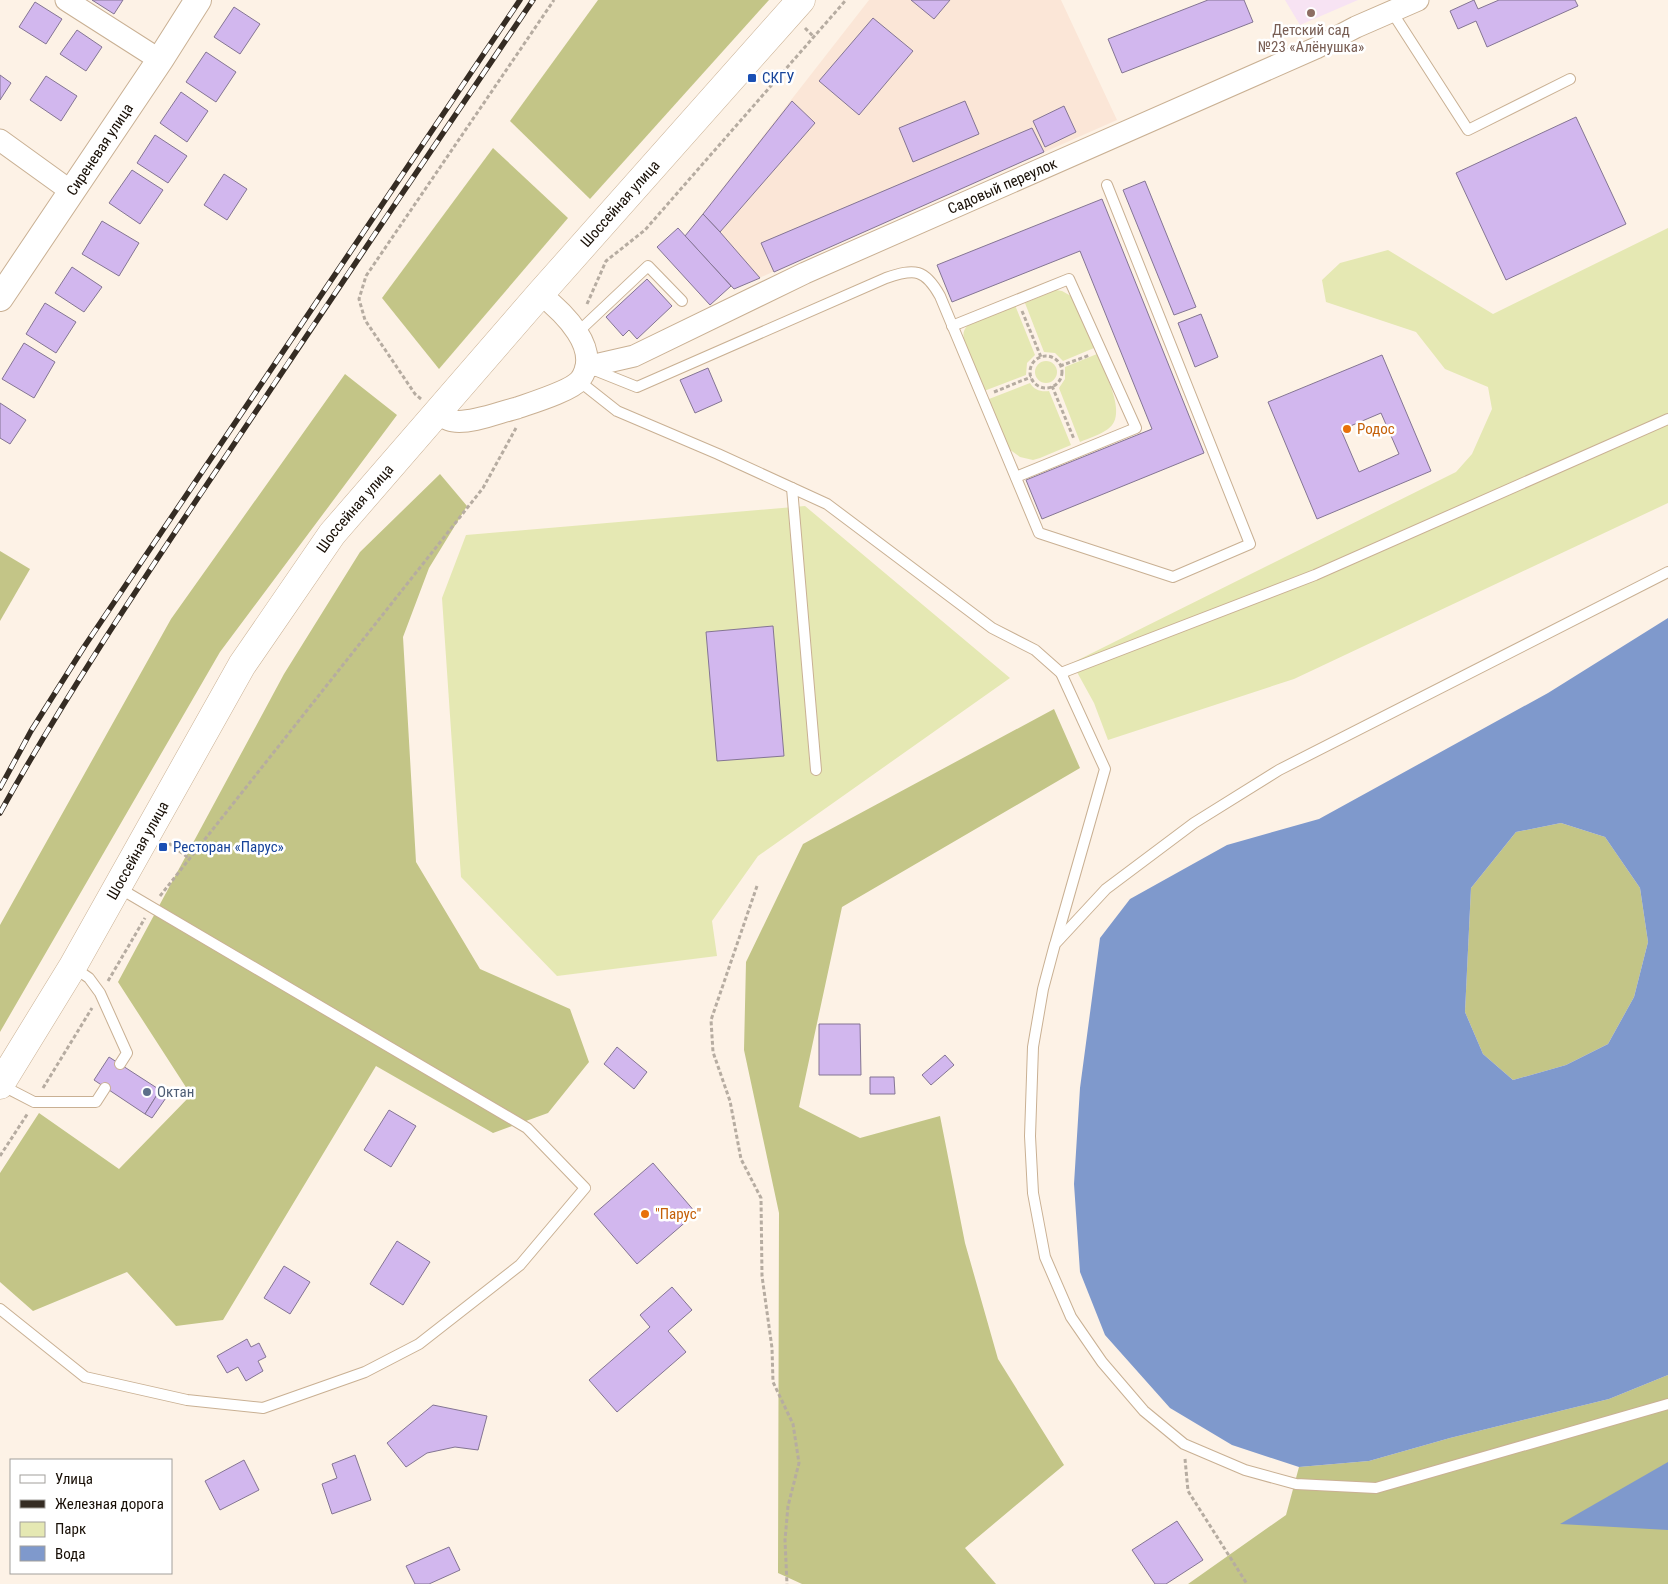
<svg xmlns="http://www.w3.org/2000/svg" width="1668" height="1584" font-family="'Roboto Condensed',sans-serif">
  <rect width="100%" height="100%" fill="#fdf2e6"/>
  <polygon fill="#fbe6d7" points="869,0 1061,0 1117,120 734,289 685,236"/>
  <polygon fill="#f7e3f3" points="1285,0 1358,0 1300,25"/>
  <g fill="#e5e8b3">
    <polygon points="1668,228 1668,503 1294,679 1108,740 1094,703 1072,663 1456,472 1472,454 1492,409 1488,387 1445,369 1416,332 1326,302 1322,280 1340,263 1388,250 1493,314"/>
    <polygon points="1056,290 1062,291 1071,296 1094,348 1063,361 1055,353 1044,352 1025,303"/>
    <path d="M1015 305 1035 355 1027 363 1026 375 984 391 964 340C963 334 963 331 967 326Z"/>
    <path d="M1097 354C1104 372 1129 415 1108 429 1100 435 1089 438 1080 442L1059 388 1065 379V367Z"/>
    <circle cx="1046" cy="372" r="11"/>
    <path d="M1030 383C1034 390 1041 392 1049 391L1071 445 1040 458 1033 460 1020 457 1009 449 989 399Z"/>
    <polygon points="805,506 1010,678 758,856 712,921 717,956 557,976 461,877 442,598 466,535"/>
  </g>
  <g fill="#c3c587">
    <polygon points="598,0 769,0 590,199 510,121"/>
    <polygon points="493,148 568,218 439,369 382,298"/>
    <polygon points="345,374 397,415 220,652 0,1032 0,925 171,619"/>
    <polygon points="440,474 467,506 429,568 403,637 416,862 480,969 570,1009 589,1062 548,1113 493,1133 376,1066 223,1320 176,1326 127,1272 33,1311 0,1282 0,1173 39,1113 119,1169 191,1095 118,982 284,674 360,552"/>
    <polygon points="0,551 30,569 0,621"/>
    <polygon points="1054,709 1080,768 842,907 799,1107 860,1138 940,1116 965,1243 998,1359 1064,1465 965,1548 996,1584 802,1584 778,1573 779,1213 744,1050 746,962 803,844"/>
    <polygon points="1561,823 1605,837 1640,888 1648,942 1634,997 1608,1044 1566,1065 1513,1080 1483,1054 1465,1012 1471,888 1516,832"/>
    <polygon points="1668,1375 1668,1584 1188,1584 1286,1515 1299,1467 1369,1461 1450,1438 1609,1399"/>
  </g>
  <g fill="#7f99cc" fill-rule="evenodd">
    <path d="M1668 618V1375L1609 1399 1450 1438 1369 1461 1299 1467 1232 1445 1170 1408 1105 1335 1080 1272 1074 1184 1080 1088 1100 938 1130 899 1227 845 1319 819 1548 693ZM1561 823 1605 837 1640 888 1648 942 1634 997 1608 1044 1566 1065 1513 1080 1483 1054 1465 1012 1471 888 1516 832Z"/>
    <polygon points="1668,1462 1668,1530 1560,1524"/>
  </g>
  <g fill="#d2b7ee" stroke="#847593" fill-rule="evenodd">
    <polygon points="92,0 123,0 114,14"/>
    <polygon points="911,0 950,0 934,19"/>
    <polygon points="1208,0 1244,0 1253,22 1122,73 1108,39"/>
    <polygon points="1474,0 1478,9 1499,0 1575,0 1578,6 1487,47 1476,21 1458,29 1450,11"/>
    <polygon points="35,2 62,19 46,44 19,27"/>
    <polygon points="234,7 260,24 240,54 214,37"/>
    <polygon points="873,18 913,51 859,115 819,81"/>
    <polygon points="77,30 102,47 86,71 60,54"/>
    <polygon points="206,52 236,72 216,102 186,82"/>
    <polygon points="0,75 11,83 0,100"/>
    <polygon points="46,76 77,96 61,121 30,100"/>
    <polygon points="181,92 208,111 187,142 160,123"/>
    <polygon points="792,101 815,123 720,232 703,214"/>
    <polygon points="965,101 979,134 913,162 899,128"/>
    <polygon points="1064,106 1076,132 1045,147 1033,121"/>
    <polygon points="1576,117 1626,224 1506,280 1456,173"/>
    <polygon points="1032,128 1044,152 774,272 761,243"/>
    <polygon points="155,135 187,156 168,183 137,163"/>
    <polygon points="132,170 163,190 140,224 109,203"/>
    <polygon points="224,174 247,189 227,220 204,205"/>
    <polygon points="1145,181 1196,307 1174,315 1123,190"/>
    <polygon points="1102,199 1204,453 1042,519 1026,480 1152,429 1080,251 952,302 937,265"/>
    <polygon points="703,214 720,232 760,278 734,289 685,236"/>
    <polygon points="102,221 139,243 119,276 82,254"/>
    <polygon points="678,228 731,286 710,305 657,247"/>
    <polygon points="72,267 102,287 84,312 55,293"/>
    <polygon points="647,279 672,306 637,339 629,330 623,336 606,317"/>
    <polygon points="45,303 76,322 56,353 26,334"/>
    <polygon points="1201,314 1218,357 1195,367 1178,323"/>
    <polygon points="24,343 55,362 34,398 2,379"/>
    <path d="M1382 355 1431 471 1317 519 1268 402ZM1381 413 1399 454 1359 472 1341 430Z"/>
    <polygon points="708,368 722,401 695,413 680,380"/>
    <polygon points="0,403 26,420 10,444 0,438"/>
    <polygon points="773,626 784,756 717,761 706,632"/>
    <polygon points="819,1024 860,1024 861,1075 819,1075"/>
    <polygon points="617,1047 647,1072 634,1089 604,1064"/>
    <polygon points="945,1055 954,1065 931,1085 922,1075"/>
    <polygon points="109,1057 160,1090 145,1114 94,1080"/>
    <polygon points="870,1077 894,1077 895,1094 870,1094"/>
    <polygon points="160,1090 168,1095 152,1118 145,1114"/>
    <polygon points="389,1110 416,1126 391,1167 364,1150"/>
    <polygon points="653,1163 696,1213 637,1264 594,1214"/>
    <polygon points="397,1241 430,1262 403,1305 370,1284"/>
    <polygon points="284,1266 310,1282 290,1314 264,1298"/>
    <polygon points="672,1287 692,1310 668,1331 686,1352 617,1412 589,1380 650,1327 640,1315"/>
    <polygon points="247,1339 251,1347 259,1343 266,1357 258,1361 263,1371 246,1381 238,1367 227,1373 217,1356"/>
    <polygon points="433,1405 487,1416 478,1450 455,1447 427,1453 406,1467 387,1443"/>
    <polygon points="355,1455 371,1500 332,1514 322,1484 337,1478 332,1464"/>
    <polygon points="244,1460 259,1490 220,1510 205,1481"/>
    <polygon points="1177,1521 1203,1560 1166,1584 1155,1584 1132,1550"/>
    <polygon points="449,1547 460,1570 429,1584 415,1584 406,1566"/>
  </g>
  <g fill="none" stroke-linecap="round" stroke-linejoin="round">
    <g stroke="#c9b093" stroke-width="12">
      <g id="service">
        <polyline points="1392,12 1468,130 1570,79"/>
        <polyline points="952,326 1069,279 1136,428 1016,477"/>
        <polyline points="578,332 648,266 682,301"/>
        <path d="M592 369 637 387 886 278C915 268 925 269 940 296L1039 533 1173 577 1250 544 1107 185"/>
        <polyline points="579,381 617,411 718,454 827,504 992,628 1035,650 1061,673 1105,769 1056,941"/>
        <polyline points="792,488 816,770"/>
        <polyline points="1668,572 1279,770 1194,823 1106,889 1055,944 1043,989 1033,1047 1030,1136 1033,1193 1045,1257 1071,1317 1102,1362 1144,1411 1184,1444 1245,1470 1296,1484 1376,1488 1668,1404"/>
        <polyline points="1061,673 1315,575 1668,419"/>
        <polyline points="73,967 89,978 100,993 127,1053 120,1064"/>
        <polyline points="1,1085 34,1102 96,1102 105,1088"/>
        <polyline points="0,1309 85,1377 187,1400 263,1408 365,1372 419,1344 520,1265 585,1188 527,1128 119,888"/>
      </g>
    </g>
    <g stroke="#c9b093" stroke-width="23">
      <g id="minor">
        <polyline points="66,0 160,60"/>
        <polyline points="0,140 72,192"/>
        <path id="s1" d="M586 367 634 356 805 273 1316 48 1356 27 1418 0"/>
        <path d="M435 414C441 416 447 420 453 421 471 424 500 412 517 408 531 403 571 391 580 380 603 349 562 311 540 294"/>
      </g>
    </g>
    <g stroke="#c9b093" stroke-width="28">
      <g id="tertiary">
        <path id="s2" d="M0 298 160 60 198 0"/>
      </g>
    </g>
    <g stroke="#c9b093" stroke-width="29">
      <g id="secondary">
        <path id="s3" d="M0 1085 73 966 242 665 332 534 540 294 801 0"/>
      </g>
    </g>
    <g stroke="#b6aca1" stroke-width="3" stroke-dasharray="4 2.5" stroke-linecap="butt">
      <polyline points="805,28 813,36"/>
      <polyline points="587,304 606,261 645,230 846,0"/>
      <polyline points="1022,311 1041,357"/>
      <circle cx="1046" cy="372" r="16"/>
      <polyline points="1060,366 1090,355"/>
      <polyline points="1052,386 1074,439"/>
      <polyline points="994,392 1031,377"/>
      <polyline points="421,399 415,394 365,320 359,299 366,276 554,0"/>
      <polyline points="169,845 170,844 190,859"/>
      <polyline points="757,886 711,1020 713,1052 730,1101 741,1159 761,1198 762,1276 772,1348 773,1382 793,1424 799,1463 788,1506 785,1540 787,1584"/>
      <polyline points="160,896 483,488 516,428"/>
      <polyline points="108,981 145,918"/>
      <polyline points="43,1088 92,1008"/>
      <polyline points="0,1156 28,1113"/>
      <polyline points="1185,1459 1188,1491 1247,1584"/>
    </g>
    <use href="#service" stroke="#fff" stroke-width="10"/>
    <use href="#minor" stroke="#fff" stroke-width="21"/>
    <use href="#tertiary" stroke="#fff" stroke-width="26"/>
    <use href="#secondary" stroke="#fff" stroke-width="28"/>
    <g stroke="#352c23" stroke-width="5.5">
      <g id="rail">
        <polyline points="0,788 31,731 84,647 520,0"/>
        <path d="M0 813C67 692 145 577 222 462 325 307 429 154 533 0"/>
      </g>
    </g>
    <use href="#rail" stroke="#fff" stroke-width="4" stroke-dasharray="11" stroke-linecap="butt"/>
  </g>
  <circle fill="#8d6e63" stroke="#fff" stroke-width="2" cx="1311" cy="13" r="5"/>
  <g fill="#1a4fb4" stroke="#fff" stroke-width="2">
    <rect x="747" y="73" width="10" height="10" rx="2.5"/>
    <rect x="158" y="842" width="10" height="10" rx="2.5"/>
  </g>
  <g fill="#e8710a" stroke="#fff" stroke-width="2">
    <circle cx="1347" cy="429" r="5"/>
    <circle cx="645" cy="1214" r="5"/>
  </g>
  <circle fill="#5c6f8a" stroke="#fff" stroke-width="2" cx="147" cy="1092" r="5"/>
  <g text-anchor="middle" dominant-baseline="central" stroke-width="5" stroke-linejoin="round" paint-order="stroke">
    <g font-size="15" fill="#785e54" stroke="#fff">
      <text x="1311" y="30">Детский сад<tspan x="1311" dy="17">№23 «Алёнушка»</tspan></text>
    </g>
    <g font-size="15" fill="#164399" stroke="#fff" text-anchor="start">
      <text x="762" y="78">СКГУ</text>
      <text x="173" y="847">Ресторан «Парус»</text>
    </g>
    <g font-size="15" fill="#170e05" stroke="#fff">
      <text stroke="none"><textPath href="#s2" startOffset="179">Сиреневая улица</textPath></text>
      <text stroke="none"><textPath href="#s1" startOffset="455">Садовый переулок</textPath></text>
      <text stroke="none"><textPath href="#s3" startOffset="1082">Шоссейная улица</textPath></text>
      <text stroke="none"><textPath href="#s3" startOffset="678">Шоссейная улица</textPath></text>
      <text stroke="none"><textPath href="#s3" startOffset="272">Шоссейная улица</textPath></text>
    </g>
    <g font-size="15" fill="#c56008" stroke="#fff" text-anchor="start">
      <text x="1357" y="429">Родос</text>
      <text x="655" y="1214">"Парус"</text>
    </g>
    <g font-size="15" fill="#4e5e75" stroke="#fff" text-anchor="start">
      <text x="157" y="1092">Октан</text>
    </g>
  </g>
  <rect x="10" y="1459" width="162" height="115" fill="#ffffff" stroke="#a29f9b"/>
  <rect x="20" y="1475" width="25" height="8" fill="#ffffff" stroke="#a29f9b"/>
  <text x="55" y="1484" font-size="15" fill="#170e05">Улица</text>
  <rect x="20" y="1500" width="25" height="8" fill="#352c23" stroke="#a29f9b"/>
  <text x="55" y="1509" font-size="15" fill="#170e05">Железная дорога</text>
  <rect x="20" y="1522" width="25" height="15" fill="#e5e8b3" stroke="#a29f9b"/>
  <text x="55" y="1534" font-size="15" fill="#170e05">Парк</text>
  <rect x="20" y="1546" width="25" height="15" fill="#7f99cc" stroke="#a29f9b"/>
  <text x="55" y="1559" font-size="15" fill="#170e05">Вода</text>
</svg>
